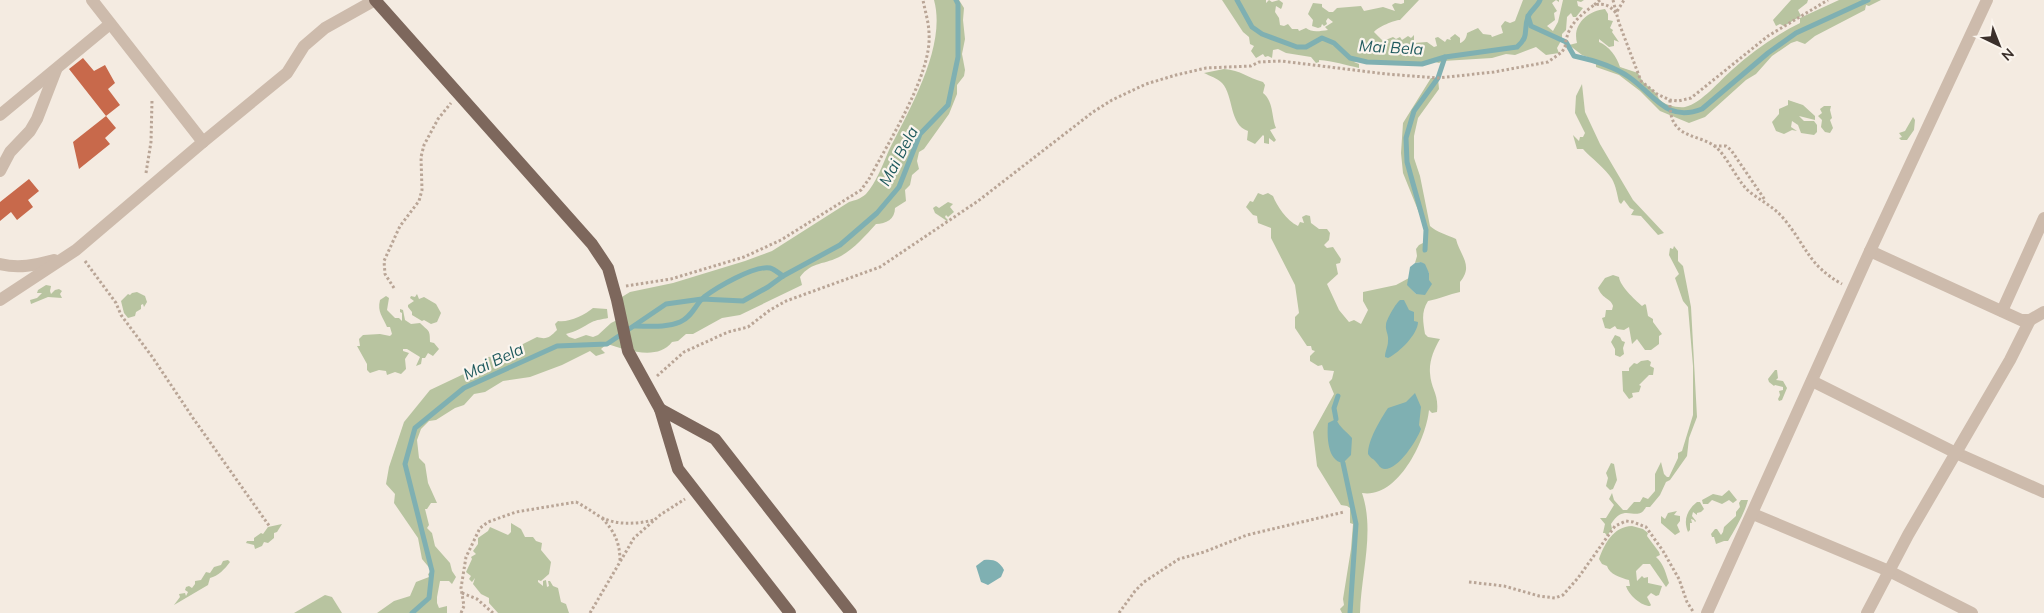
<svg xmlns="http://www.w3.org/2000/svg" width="2044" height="613" font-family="Mulish,sans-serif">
  <rect width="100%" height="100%" fill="#f4ebe1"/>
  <g fill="#b8c4a0">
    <path d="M934 0H959L964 8 963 20 965 39 962 54 965 70 964 76 957 85V94L949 114 924 149 919 152 917 161 919 169 912 175 910 185 905 190 906 201 895 208C895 219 886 224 876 224 866 235 854 249 841 256 825 265 812 261 800 277L802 285 740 315 722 318 693 334H686L678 341 672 342C658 361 626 350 607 344L601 349 605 353 596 356 590 351 562 365 530 377 503 381 485 392 474 394 464 405 455 408 436 420 429 421 421 429 417 440 419 458 425 464 428 483 437 503H431L427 509H425L429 525 427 528 432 533 435 546 450 563 452 571 456 577 452 584 449 581H440L437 597V603L439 608 447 606V613H377L394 601 410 596 416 582 429 577 428 574 432 571 422 559 418 538 394 503 395 494 386 484 389 467 404 422 430 390 468 372 488 357 499 356 537 337C547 340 550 337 557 330L555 324 558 321C568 323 585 315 593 308L607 309 608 318C603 319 596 320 592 322 583 327 575 332 566 334L569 337 575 339 586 335 593 337 598 335 611 323 621 318 617 300 630 292 673 283 745 261 772 251 849 202C856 200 860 199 866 194 876 183 883 164 889 150 909 110 947 46 934 0Z"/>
    <path d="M1222 0H1266V3L1269 0 1272 2 1279 0 1283 3 1282 7 1281 9 1276 6 1275 12 1279 18 1280 25 1284 26 1288 24 1292 29H1298L1299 31 1306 28C1312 33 1320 31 1328 30L1325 27 1333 22 1328 18 1326 21 1327 24 1324 26 1322 24 1321 27 1318 28 1312 26 1313 20 1308 14 1313 3 1322 4V7L1329 12H1333L1337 8 1361 6 1364 11 1383 7 1395 11 1392 5 1395 3 1401 4 1404 3V0H1419L1400 20C1394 20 1378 27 1374 32L1383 41 1393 37 1396 39 1400 37 1402 40 1408 36 1411 38 1414 35V43L1427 42 1434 47 1437 46 1435 38 1438 37 1445 42 1447 39 1451 40 1450 38 1455 34 1460 38V43C1464 42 1467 37 1467 33L1478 28 1483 34 1491 35 1492 37 1503 33 1501 26 1505 21 1510 23 1515 21 1523 0H1559V2L1556 0 1552 3 1557 11 1554 13 1555 20 1547 26 1553 31 1558 22 1563 0H1584L1581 2 1577 1 1578 6 1583 8 1576 17H1573L1571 13 1567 17 1566 30 1562 34V39L1557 48 1559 53 1546 55 1536 47 1515 55 1506 54 1492 58 1443 61 1439 63 1432 61 1422 64 1367 62 1359 60 1354 62 1359 64V68C1346 65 1333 61 1319 60V62L1316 63 1311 57 1286 53 1278 49 1273 50 1272 58 1268 56 1265 57 1263 54 1256 58 1251 51 1254 46 1250 44 1249 37 1243 32Z"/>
    <polygon points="1791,0 1808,0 1807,3 1798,10 1801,16 1784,26 1780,24 1776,26 1773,20"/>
    <path d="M1839 0H1881L1869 6 1866 5 1865 10 1815 36 1805 44 1797 41 1791 43 1772 56 1756 74 1746 80 1705 117 1689 123 1660 111 1640 91 1619 75 1596 67V60L1582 55 1569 45 1577 43C1572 24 1588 11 1605 9L1608 14V20L1613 21 1610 28 1613 30 1612 32 1619 42 1614 40V46L1609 47 1599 39V42C1609 46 1617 57 1620 67L1638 73C1642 83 1648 86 1656 93 1657 94 1658 97 1659 99 1664 105 1677 108 1685 107 1702 103 1720 80 1733 69 1753 51 1776 35 1800 23V18Z"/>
    <path d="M1224 69C1241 70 1248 78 1263 82L1265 85 1263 93C1274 102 1271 116 1276 128L1270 130 1276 140 1274 142 1269 138V144L1264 143V136L1263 135 1255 144 1247 140 1248 131C1229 125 1234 96 1222 83 1217 78 1210 76 1204 73Z"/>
    <path d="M1431 78H1438L1439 89 1418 118 1414 136V158L1420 176 1430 226C1436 232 1448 235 1456 239 1460 256 1474 265 1460 282V292C1449 294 1440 299 1428 301 1421 312 1423 321 1425 334L1428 337 1440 339C1434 349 1429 361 1430 373 1431 390 1439 393 1437 412L1432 413 1429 410C1426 440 1398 499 1362 493 1375 531 1361 574 1360 613H1342L1340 609 1344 605 1343 599 1351 549 1353 524 1350 523V508L1347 506 1341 505 1317 466 1313 432 1334 394 1329 382 1332 379 1334 371 1324 370 1322 365 1318 366 1310 361V356L1315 351 1312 350 1311 346H1307L1295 328V317L1299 313 1295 285 1271 238V228L1258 223 1257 216 1253 215 1246 207 1250 201 1253 202 1258 193 1263 195 1268 193 1273 196C1277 206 1286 220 1298 226L1300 222 1304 223 1302 217 1306 215 1310 216 1311 223 1319 229H1327L1330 233 1329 240 1324 245 1327 248 1333 247 1341 259 1340 263 1336 264 1338 274 1327 284 1339 310 1349 322 1354 320 1361 324 1368 310 1363 301V292L1396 285 1409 278 1408 285 1416 294H1421L1428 289 1429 273 1421 262 1415 263 1417 256 1416 249 1419 245 1425 242 1426 230 1403 173 1401 153 1403 123Z"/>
    <path d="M1582 84 1585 112 1600 144 1633 200 1664 233 1658 235 1641 216 1631 215 1634 210 1630 208 1624 200 1621 204 1619 202C1617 194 1616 186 1612 179 1606 169 1590 157 1583 149H1577L1573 135 1579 141 1580 137H1583L1585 133 1575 113 1576 96Z"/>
    <polygon points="1788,100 1803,105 1815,116 1815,120 1799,116 1804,121 1814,121 1817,125 1817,132 1814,135 1801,133 1798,125 1792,121 1791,127 1797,131 1792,130 1784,134 1776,131 1772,122 1779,114 1779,109 1788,105"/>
    <polygon points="1824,106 1831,106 1830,110 1832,118 1830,120 1833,128 1830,133 1825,132 1821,127 1822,120 1818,116 1822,113 1820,109"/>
    <polygon points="1913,117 1915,120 1914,130 1907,140 1901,140 1899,138 1902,137 1899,133 1905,131"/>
    <polygon points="948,202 953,204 950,207 954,212 948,217 946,215 945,217 948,220 947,221 935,213 933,208 936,206 939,208"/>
    <path d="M1674 246 1678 251V261L1683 266 1691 307 1697 417 1689 438 1687 456 1670 480 1666 482 1660 495 1650 507H1646C1637 524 1625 501 1611 524L1612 529 1607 536 1605 533H1603L1605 524 1600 518H1606L1614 505 1609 499 1612 493 1614 500 1623 510H1627L1634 502H1640L1643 497 1648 499 1655 491V474L1661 462 1664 474 1667 477H1669L1678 458V453L1682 451 1693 415V366L1688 307 1683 301 1675 278 1679 274 1669 255 1670 248 1673 249Z"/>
    <path d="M1613 275 1619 277C1620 286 1634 299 1642 306L1645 304 1646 305 1648 316 1653 319V322L1662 334 1659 336V344L1651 350H1645L1637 339 1632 344 1629 327 1624 330 1617 329 1615 326 1610 329 1605 328 1602 318 1605 317 1606 310H1612L1613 306C1611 298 1603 300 1598 288L1605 278Z"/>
    <polygon points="46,285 51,286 50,291 51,294 55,290 59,289 62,291 60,294 62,298 48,297 31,304 30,300 37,298 42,293 37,293 38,290"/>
    <polygon points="137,292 145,296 147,302 144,307 143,304 141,305 141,309 136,312 135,316 128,318 124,313 121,301 128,294 130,295 132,293"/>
    <polygon points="417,294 419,299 424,297 436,304 441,313 437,322 431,324 424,320 422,321 412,315 412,312 408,307 408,305 414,301 410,298 411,296 415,297"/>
    <path d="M386 296 389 298 387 310 395 318H399L402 321V313L400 312V309L403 310 405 320 411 324 420 323C429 332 430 329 430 342L434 343 439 349 433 356 428 353 425 358H422L421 364 416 366 420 357 407 349H403V351L409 353 405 359 406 369 401 374 395 372 387 375 386 371 379 370 370 373 367 370V364L357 346H360L359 339 363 335 380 334 390 336 392 334 390 327H387C383 317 377 312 380 300Z"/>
    <polygon points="1615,335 1620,337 1622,341 1625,342 1623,348 1624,354 1620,357 1615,355 1615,349 1611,342"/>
    <polygon points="1648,360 1651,362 1650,366 1654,368 1653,375 1649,375 1639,385 1641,386 1639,392 1632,393 1633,397 1629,399 1623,391 1622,371 1629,371 1629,368 1634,363 1637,364 1641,361"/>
    <polygon points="1775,370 1777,370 1778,378 1776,380 1783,381 1787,388 1782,400 1779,401 1778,399 1780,395 1779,391 1783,390 1783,387 1775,385 1774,386 1769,382 1768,379"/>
    <polygon points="1611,463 1614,464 1617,480 1613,489 1610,490 1606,486 1608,478 1606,473"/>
    <polygon points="1729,490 1737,500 1733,503 1729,500 1722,504 1712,500 1708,504 1703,504 1702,500 1713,494 1722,496"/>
    <path d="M1741 500H1748C1744 515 1735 529 1728 541H1724L1716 544 1714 537H1712L1711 534 1715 529H1717L1721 535 1723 532 1724 527 1736 516V512L1740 507 1739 503Z"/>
    <path d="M1697 502H1700L1704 509 1701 512 1697 513V515L1693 512 1692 516 1696 521 1695 522 1694 520 1691 519 1692 523H1690V530L1688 532C1683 520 1687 510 1697 502Z"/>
    <polygon points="1677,511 1674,515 1680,516 1680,521 1677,525 1680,532 1675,535 1661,523 1661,516 1665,519 1668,513"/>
    <polygon points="511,523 521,529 525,537 533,537 536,541 542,543 541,550 551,562 549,574 541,581 538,580 538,582 543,586 543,581 546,580 547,587 549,586 548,581 550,581 553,586 558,588 561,602 566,604 569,613 498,613 489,603 489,598 481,594 473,584 475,578 472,582 469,579 471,576 466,572 472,559 471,557 476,554 473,551 478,544 478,538 488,531 490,527 508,535 511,532"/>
    <polygon points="282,524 277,532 274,533 274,538 268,543 264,542 262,546 255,549 254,545 246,543 247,541 254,541 254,538 261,533 263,534 268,527"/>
    <path d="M1632 526 1643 529 1648 533 1647 536 1659 552 1660 555 1656 557C1664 564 1666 574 1669 583L1666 587 1650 564H1643L1636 571 1637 581 1642 576 1644 578 1648 577V583L1662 586 1659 595 1656 596 1651 593 1647 597 1651 605 1650 606C1642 606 1629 596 1626 586H1630L1629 580C1621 578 1609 574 1607 566L1602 564 1599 559C1605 543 1613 527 1632 526Z"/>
    <path d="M228 560 230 562C225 569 218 576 210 578L208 585 174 605 180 597 179 594 185 593 186 596 188 592 185 590 186 587 189 586 192 588 195 584V581L201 580 206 572 210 573 214 567 221 565 223 561Z"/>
    <polygon points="325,595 332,597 342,613 294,613"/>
  </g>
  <g fill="#7fb0b2">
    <polygon points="1421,262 1425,264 1429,273 1429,280 1432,284 1425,295 1416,294 1407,285 1410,267 1415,263"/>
    <path d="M1400 300H1404L1409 310 1414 312V321L1418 322C1418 334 1399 353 1388 358L1385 357C1385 351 1388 347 1388 341 1389 335 1385 330 1386 325 1386 320 1396 303 1400 300Z"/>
    <path d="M1415 393 1421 407 1419 425 1421 429C1417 440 1399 469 1385 469 1380 469 1379 465 1376 462 1373 458 1371 459 1368 454 1368 440 1380 420 1388 408L1406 402Z"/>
    <path d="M1336 419C1340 428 1346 431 1352 438L1351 455 1343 463C1327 461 1327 435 1328 423Z"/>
    <path d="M984 560C994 559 999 561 1004 570L1001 577 988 585 981 582 976 566Z"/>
  </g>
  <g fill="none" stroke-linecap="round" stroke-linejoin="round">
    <g stroke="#7fb0b2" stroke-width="5">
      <path d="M1237 0 1252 27 1262 34 1297 47H1306L1322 38 1334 43 1350 58 1367 62 1422 64 1445 57 1517 47C1530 36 1523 30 1528 17 1530 11 1538 6 1540 0"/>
      <path d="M1528 16 1531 26 1566 42 1574 56C1593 60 1613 66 1629 77 1655 95 1666 123 1702 109L1768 53 1796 33 1868 0"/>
      <polyline points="1425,250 1426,230 1407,162 1406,138 1414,111 1438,78 1445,57"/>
      <path d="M635 326C650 326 666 328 680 322 692 317 695 305 704 297 716 288 754 265 770 268 774 269 780 274 783 276"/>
      <polyline points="1336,419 1334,408 1338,396"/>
      <polyline points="1343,463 1356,524 1350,613"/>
      <polyline points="412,613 429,598 432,571 405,464 415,428 464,388 557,346 607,344 666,304 702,299 743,301 768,287 783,276 840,245 877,213 899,187 920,134 948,105 958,57 958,4 956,0"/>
    </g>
  </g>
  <g fill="#c8694b">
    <polygon points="83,58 94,71 105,65 115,83 108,89 120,105 106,116 69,69"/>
    <polygon points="106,116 116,128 105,138 110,144 79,169 73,142"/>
    <polygon points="29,179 39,191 28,200 33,207 17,220 11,212 0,221 0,202"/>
  </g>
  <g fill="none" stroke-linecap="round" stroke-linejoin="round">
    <g stroke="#b9a596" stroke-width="3" stroke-dasharray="2.5 2.5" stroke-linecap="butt">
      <path d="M1600 0 1594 5C1605 3 1609 5 1616 13L1624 0"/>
      <polyline points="1613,0 1619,23 1641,81 1657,94 1670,100 1678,101 1691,98 1768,36 1828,0"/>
      <path d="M1670 100C1668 143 1701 131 1719 150 1730 162 1739 184 1751 193 1763 202 1774 207 1784 219 1807 247 1808 265 1842 284"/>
      <polyline points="1714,146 1726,146 1731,150 1765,200"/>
      <polyline points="146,173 151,142 152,100"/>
      <polyline points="85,261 116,303 121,315 153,358 193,418 270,527"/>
      <path d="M626 286 671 279 744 257 781 240 861 190 869 179C888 143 932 74 929 34 929 23 925 11 923 0"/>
      <polyline points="394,288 385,274 384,261 400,226 419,201 422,190 421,157 424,145 438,119 451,103"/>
      <path d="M657 376 684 352 728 332 748 327 770 310 786 301 880 267 978 201 1093 112 1112 100 1146 84 1176 75 1206 68 1251 66 1259 62 1281 61 1386 74 1438 78 1494 72 1548 62 1562 52 1565 47C1567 26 1578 17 1594 5"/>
      <path d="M602 518C614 531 620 542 620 561"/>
      <polyline points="1469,582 1504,586 1539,596 1555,598 1563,595 1578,578 1615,526 1626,521 1633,522 1646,527 1663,551 1679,579 1687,602 1694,613"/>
      <polyline points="462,593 477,599 493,613"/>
      <path d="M461 613 464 606 461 588 466 557 480 528 488 522 516 512 576 502C584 506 591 511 599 516 616 526 636 524 654 520"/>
      <polyline points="590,613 634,538 660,515 685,499"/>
      <polyline points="1119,613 1135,591 1144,582 1179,559 1204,552 1247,535 1344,512"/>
    </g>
    <g stroke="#cdbbac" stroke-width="12">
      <polyline points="92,0 203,142"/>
      <polyline points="0,115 110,24"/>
      <polyline points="0,171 10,152 30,131 37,119 56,70"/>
      <polyline points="1870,251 2021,320 2030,320 2044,312"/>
      <path d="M0 264C19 269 35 265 54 260"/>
      <polyline points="0,300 76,250 203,142 287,73 304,46 325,28 375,0"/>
      <polyline points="2002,311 2044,218"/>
      <polyline points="1812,381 1956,453 2044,492"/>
      <polyline points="1753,514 1889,571 1972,613"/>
      <polyline points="1707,613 1870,251 1987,0"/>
      <polyline points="1867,613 1908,535 2010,360 2030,320"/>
    </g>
    <g stroke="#7d675c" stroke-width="12">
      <polyline points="375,0 592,244 608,268 617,300 628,351 660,409"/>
      <polyline points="790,613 678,469 660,409 715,439 851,613"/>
    </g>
  </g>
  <g text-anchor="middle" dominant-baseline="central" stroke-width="4.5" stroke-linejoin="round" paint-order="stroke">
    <g font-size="16" font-style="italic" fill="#1f5a5e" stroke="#fbf5ee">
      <text transform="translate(1391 47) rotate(3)">Mai Bela</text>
      <text transform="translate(898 156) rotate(-62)">Mai Bela</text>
      <text transform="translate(493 361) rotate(-25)">Mai Bela</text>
    </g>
  </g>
  <g transform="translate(1999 45) rotate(137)" stroke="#fbf5ee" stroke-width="4" paint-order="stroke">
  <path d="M0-4L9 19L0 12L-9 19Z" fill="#3b302b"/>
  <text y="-8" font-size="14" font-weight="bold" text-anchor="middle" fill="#3b302b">N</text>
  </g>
</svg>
